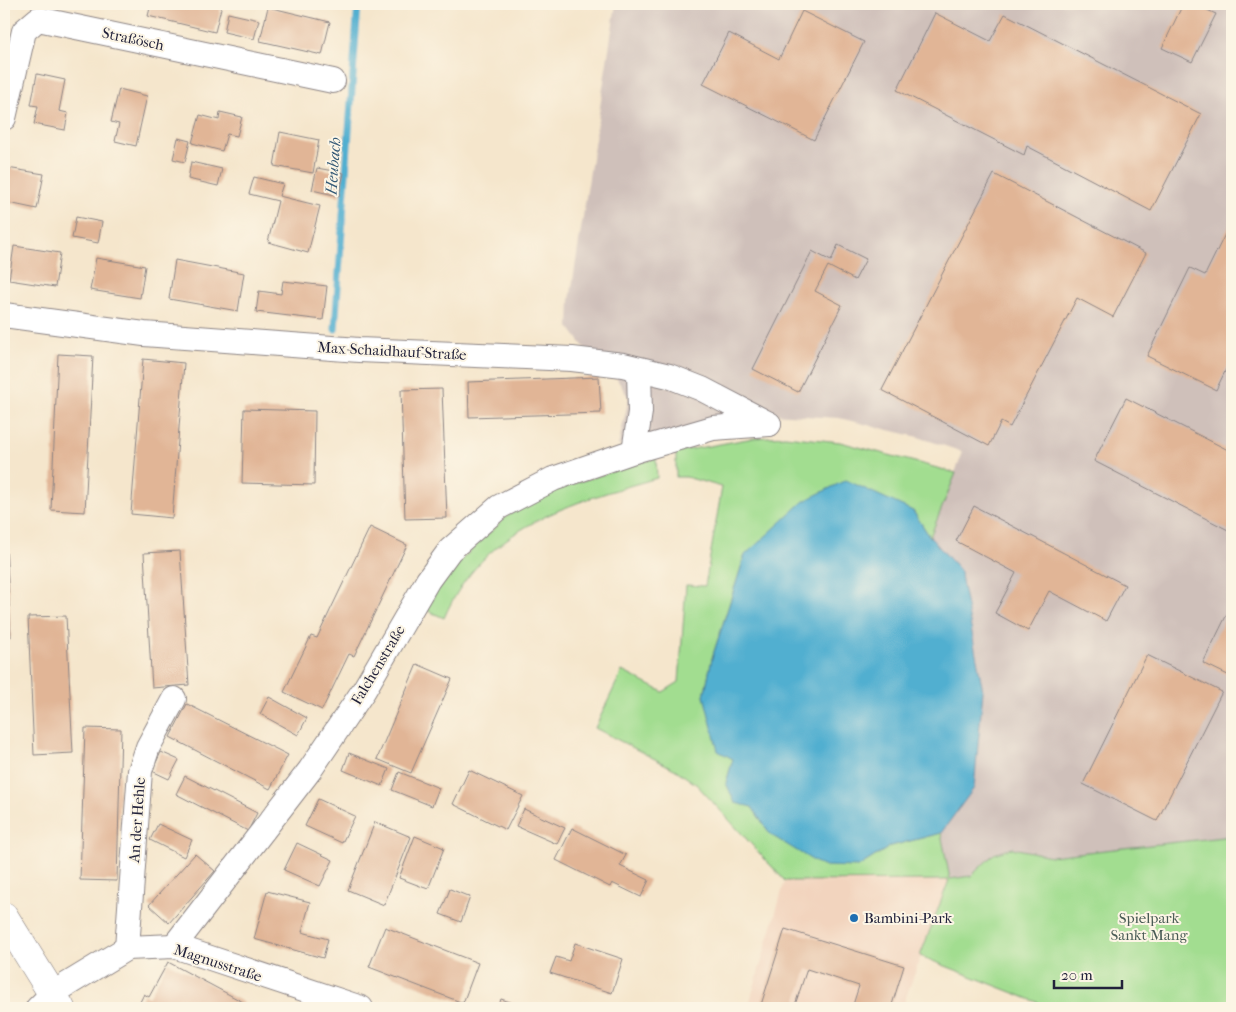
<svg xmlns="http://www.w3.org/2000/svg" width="1236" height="1012" font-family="'IM FELL French Canon',serif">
  <rect width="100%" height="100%" fill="#fcf5e5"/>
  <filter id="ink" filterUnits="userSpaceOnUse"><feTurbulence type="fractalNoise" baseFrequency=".02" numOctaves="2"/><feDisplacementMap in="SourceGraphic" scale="10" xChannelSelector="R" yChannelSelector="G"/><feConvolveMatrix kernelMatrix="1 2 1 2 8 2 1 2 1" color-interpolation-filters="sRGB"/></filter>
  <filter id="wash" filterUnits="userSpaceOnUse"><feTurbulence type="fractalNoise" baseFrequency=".0096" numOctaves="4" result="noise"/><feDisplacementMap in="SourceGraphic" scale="20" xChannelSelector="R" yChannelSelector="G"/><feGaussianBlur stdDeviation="1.12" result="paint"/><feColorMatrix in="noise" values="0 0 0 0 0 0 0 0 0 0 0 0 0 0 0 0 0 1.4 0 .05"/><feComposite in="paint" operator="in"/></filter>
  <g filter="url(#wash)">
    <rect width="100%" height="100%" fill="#f5e6cc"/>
    <polygon fill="#f2d4be" points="949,879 902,1008 748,1008 785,881"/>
    <polygon fill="#cfc0ba" points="616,4 1232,4 1232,836 1051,856 1012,848 994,854 971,876 949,879 941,833 974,788 960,570 930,537 963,452 918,437 839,418 755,413 618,446 629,398 613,373 587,351 569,327 570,300"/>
    <g fill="#a2dd90" stroke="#628066">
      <polygon points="785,436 840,442 956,473 930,537 913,511 745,555 712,658 704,696 712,720 733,759 726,783 752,807 771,835 858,867 891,846 941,833 950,879 971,876 994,854 1012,848 1051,856 1232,836 1232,1008 1052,1008 920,956 949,880 785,881 697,785 676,770 595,728 622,671 663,692 679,682 686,585 705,586 722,487 686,477 676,477 676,452 753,438"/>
      <path d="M656 458 657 478C570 503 484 526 444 618L426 610 438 589 462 559 507 516 559 488Z"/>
    </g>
    <polygon fill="#51afd0" stroke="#3a6886" points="846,480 913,511 930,537 960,570 983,691 974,788 941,833 891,846 858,867 822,866 771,835 752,807 735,803 726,783 733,759 718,751 704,696 712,658 745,555 804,501"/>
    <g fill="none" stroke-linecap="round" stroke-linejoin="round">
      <polyline stroke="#51afd0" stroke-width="7" points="335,329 358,4"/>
    </g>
    <g id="blocks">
      <g fill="#e1b596">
        <polygon points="151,4 222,4 215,32 148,16"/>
        <polygon points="1183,4 1194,4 1216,14 1192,62 1162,48"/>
        <polygon points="268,7 330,22 322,55 260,41"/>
        <polygon points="802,11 864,42 814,140 703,84 729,33 779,59"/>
        <polygon points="228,13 259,20 254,39 224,32"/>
        <polygon points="935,13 990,41 1005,14 1201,114 1151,211 1027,146 1024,155 897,90"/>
        <polygon points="37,74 65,80 59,111 68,113 65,130 34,124 38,106 31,105"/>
        <polygon points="119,89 147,96 136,146 115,141 119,124 111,122"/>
        <polygon points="220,112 242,117 237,136 227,134 222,151 192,143 200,115 219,120"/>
        <polygon points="280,132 319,140 313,173 274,166"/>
        <polygon points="178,138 190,141 185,162 173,159"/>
        <polygon points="191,162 222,169 218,186 188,179"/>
        <polygon points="7,168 44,174 37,209 4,202"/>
        <polygon points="317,168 344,173 339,196 312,190"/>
        <polygon points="994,174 1146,253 1113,317 1077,298 1010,427 1001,422 989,446 882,390"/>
        <polygon points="254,177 283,184 279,196 320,206 308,253 268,242 278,201 249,194"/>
        <polygon points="76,217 102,222 98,243 72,238"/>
        <polygon points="1232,220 1232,315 1227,326 1232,329 1232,357 1216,390 1147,356 1190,268 1205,275"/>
        <polygon points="838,245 866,259 855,280 828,266 815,291 842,305 798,392 753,369 812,251 831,261"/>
        <polygon points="14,246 60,253 55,287 9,280"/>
        <polygon points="96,258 145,266 140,298 90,290"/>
        <polygon points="175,260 244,273 238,311 169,299"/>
        <polygon points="283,281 327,286 323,320 256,312 259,291 281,294"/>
        <polygon points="58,354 93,356 85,512 51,510"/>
        <polygon points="143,359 184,363 172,518 131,514"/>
        <polygon points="599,377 601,413 469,417 468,382"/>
        <polygon points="442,389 447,518 405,519 401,390"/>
        <polygon points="1126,398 1232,452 1232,532 1094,461"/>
        <polygon points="244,409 315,411 314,485 242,483"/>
        <polygon points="974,506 1125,585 1106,621 1049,591 1028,631 995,613 1016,573 956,541"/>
        <polygon points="4,510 11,637 4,637"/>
        <polygon points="370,527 407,545 354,656 349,654 322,710 284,692 311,636 317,638"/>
        <polygon points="180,551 189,685 152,688 144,553"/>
        <polygon points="1232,604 1232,677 1203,663"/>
        <polygon points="66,616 73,753 34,755 28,617"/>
        <polygon points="1147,655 1222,692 1157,821 1083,784"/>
        <polygon points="417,664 452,679 411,773 377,759"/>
        <polygon points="269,697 307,718 298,735 260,714"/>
        <polygon points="187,704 288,755 270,789 170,737"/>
        <polygon points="85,728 121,729 117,881 80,880"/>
        <polygon points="161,752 179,760 169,779 152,771"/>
        <polygon points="349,753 389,769 382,786 343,770"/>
        <polygon points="469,770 523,796 506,830 453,804"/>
        <polygon points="399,772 439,788 432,806 392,790"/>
        <polygon points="185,776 257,813 248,831 176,794"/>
        <polygon points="318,799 355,816 342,843 305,826"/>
        <polygon points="524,809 565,828 557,844 516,826"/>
        <polygon points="375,822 411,837 384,905 348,890"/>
        <polygon points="158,824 192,840 184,857 150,840"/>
        <polygon points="572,828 626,855 620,866 649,880 641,897 612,883 610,887 556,860"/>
        <polygon points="415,836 444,848 428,889 399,878"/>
        <polygon points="297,843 333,860 320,886 284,870"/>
        <polygon points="195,854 215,871 169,923 149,905"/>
        <polygon points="450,889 470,897 461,922 440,914"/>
        <polygon points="267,891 310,902 302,932 328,939 323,958 254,939"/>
        <polygon points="385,927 478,963 463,1003 369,967"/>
        <polygon points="785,929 904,966 891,1008 852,1008 859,986 807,969 794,1008 760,1008"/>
        <polygon points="575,943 623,959 612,993 550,973 556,957 569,961"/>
        <polygon points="168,962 243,1002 240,1008 137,1008 144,994 149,997"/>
        <polygon points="501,999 528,1008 498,1008"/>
      </g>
    </g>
  </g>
  <g filter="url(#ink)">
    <use href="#blocks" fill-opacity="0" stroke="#8c8484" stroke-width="1"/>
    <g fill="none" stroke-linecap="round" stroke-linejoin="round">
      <g stroke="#8c8484" stroke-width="26">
        <g id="minor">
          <polyline points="4,118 24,31 38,19 333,81"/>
          <polyline points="4,315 144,334 359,350 572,359 623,365 669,376 702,389 769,424"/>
          <polyline points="634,451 640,412 639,370"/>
          <polyline points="174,946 310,770 364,690 428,580 450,550 499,507 553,479 634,451 713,428 769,424"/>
          <polyline points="127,948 140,771 148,747 174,699"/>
          <polyline points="38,1008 53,993 127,948 174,946 361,1008"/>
        </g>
      </g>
      <g stroke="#8c8484" stroke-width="29">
        <polyline id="major" points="4,916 61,1008"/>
      </g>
      <use href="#minor" stroke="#fff" stroke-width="24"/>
      <use href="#major" stroke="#fff" stroke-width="28"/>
    </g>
  </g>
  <circle fill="#1f6fb2" stroke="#fcf5e5" stroke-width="2" cx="854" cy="918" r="5"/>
  <g text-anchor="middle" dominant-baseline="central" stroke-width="4" stroke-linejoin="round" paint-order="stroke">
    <g font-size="15" fill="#22223b" stroke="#fcf5e5">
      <text transform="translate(133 39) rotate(12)">Straßösch</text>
      <text transform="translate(392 351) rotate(3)">Max-Schaidhauf-Straße</text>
      <text transform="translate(378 665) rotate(-59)">Falchenstraße</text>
      <text transform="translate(137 820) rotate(-86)">An der Hehle</text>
      <text transform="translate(218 963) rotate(18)">Magnusstraße</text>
    </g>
    <g font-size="15" fill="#22223b" stroke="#fcf5e5" text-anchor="start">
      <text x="864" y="918">Bambini-Park</text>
    </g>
    <g font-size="15" fill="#485a54" stroke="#fcf5e5">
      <text x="1149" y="918">Spielpark<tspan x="1149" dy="17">Sankt Mang</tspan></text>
    </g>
    <g font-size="16" font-style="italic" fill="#355a77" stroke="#fcf5e5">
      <text transform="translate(333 166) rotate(-86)">Heubach</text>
    </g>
  </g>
  <rect width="1236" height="1012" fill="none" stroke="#fcf5e5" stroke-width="20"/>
  <path d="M1054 980v8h68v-8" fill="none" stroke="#22223b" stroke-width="2.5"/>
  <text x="1061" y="980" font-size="15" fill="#22223b" stroke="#fcf5e5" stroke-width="4" paint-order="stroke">20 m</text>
</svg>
